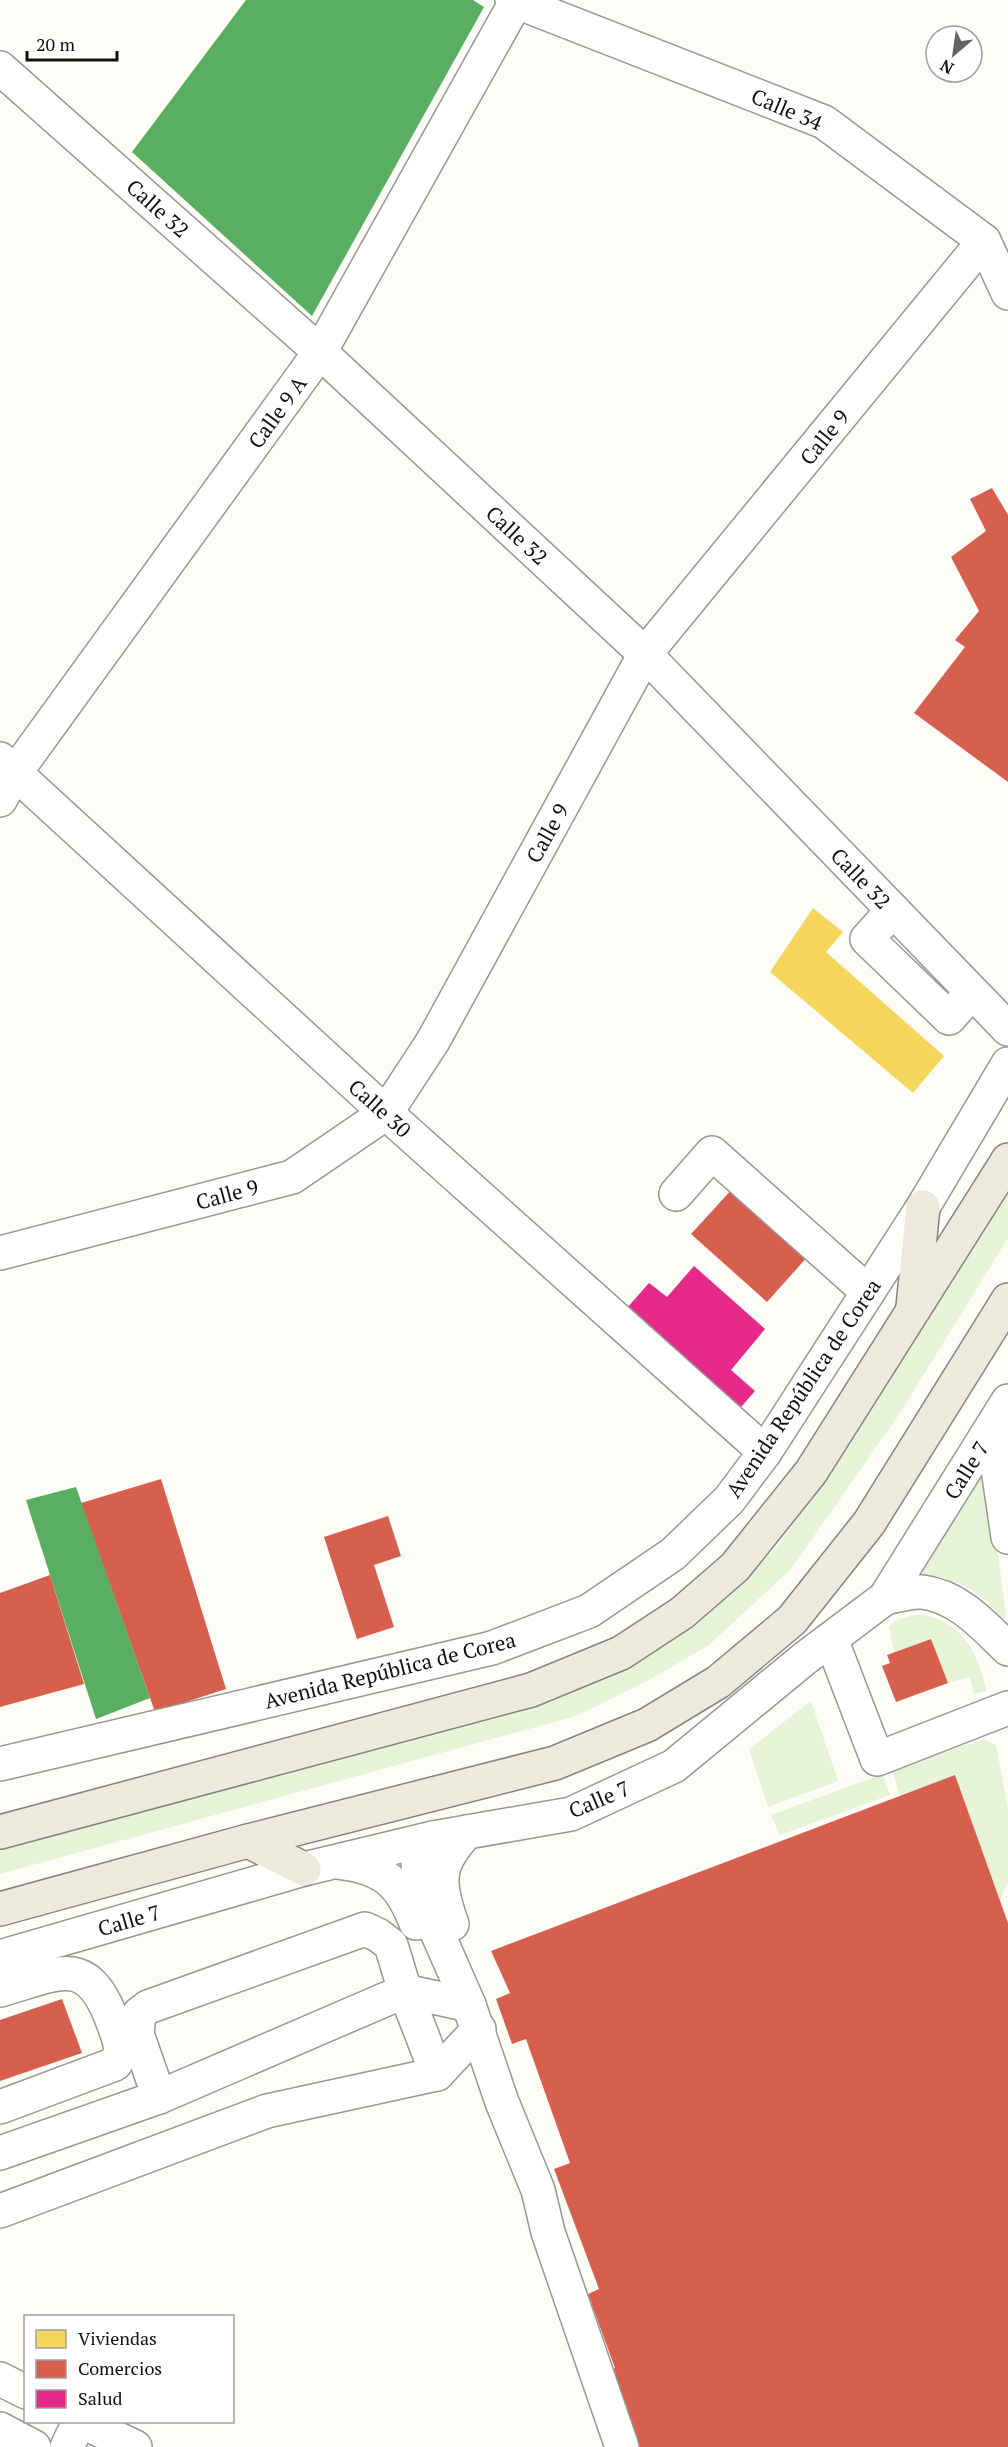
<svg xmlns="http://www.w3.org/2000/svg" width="1008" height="2447" font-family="'PT Serif',serif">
  <rect width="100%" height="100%" fill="#fdfcf7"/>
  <g fill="#e7f3d7">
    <polygon points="1008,1189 1008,1238 900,1413 791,1569 709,1645 649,1680 576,1716 0,1874 0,1848 562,1695 743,1579 777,1547 818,1488"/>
    <path d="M976 1467 987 1468 1006 1616 1002 1621C997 1614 993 1607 987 1601 974 1589 938 1571 921 1576L913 1571Z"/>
    <path d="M920 1614C965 1623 976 1651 987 1691L974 1694 970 1677 948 1683 931 1639 894 1652 889 1627 896 1620Z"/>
    <polygon points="811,1701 838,1781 768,1807 749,1749"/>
    <polygon points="984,1739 996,1745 1008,1808 1008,1882 1000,1900 955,1775 900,1796 892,1770"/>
    <polygon points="883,1774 890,1795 780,1835 771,1815"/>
  </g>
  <polygon fill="#f6d55c" points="813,908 843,932 826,952 944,1056 913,1093 770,972"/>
  <g fill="#d6604d">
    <polygon points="992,488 1008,515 1008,782 914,713 965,647 955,640 979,611 951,557 986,531 970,499"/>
    <polygon points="734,1187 809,1255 767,1302 691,1234"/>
    <polygon points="161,1479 226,1689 155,1712 81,1503"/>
    <polygon points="388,1516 401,1556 374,1565 394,1627 357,1639 324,1537"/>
    <polygon points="50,1575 84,1684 0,1707 0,1593"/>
    <polygon points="931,1639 948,1683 896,1702 882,1666 890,1663 887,1655"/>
    <polygon points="955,1775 1008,1923 1008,2447 624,2447 613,2415 628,2410 611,2371 615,2368 588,2294 599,2289 554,2169 570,2163 526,2039 512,2044 496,1999 510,1993 491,1951"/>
    <polygon points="62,1999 82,2053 0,2081 0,2020"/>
  </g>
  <polygon fill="#e7298a" points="694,1266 765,1329 731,1370 755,1391 741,1407 627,1308 649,1283 667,1297"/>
  <g fill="#5aae61">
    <polygon points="246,0 473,0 484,7 312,316 132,152"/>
    <polygon points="76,1487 150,1698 96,1719 26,1500"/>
  </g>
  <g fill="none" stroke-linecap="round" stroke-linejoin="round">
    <g stroke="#979795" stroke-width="36">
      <g id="minor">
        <polyline points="512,0 824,122 984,241 1008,293"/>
        <polyline points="0,68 320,352 645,654 1008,1029"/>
        <polyline points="0,759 386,1113 765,1452"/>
        <polyline points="0,800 15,773 320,352 517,0"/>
        <polyline points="893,910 867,939 949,1018 972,992"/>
        <polyline points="676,1194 712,1153 868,1292"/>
        <polyline points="0,1253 292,1177 386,1113 433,1041 645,654 984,241"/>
        <polyline points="992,1428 1008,1537"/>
        <path d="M885 1598C896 1596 911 1591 922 1592 958 1596 983 1625 1008 1649"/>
        <polyline points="831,1639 877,1759 1008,1708"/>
        <polyline points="0,1764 492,1648 589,1611 673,1554 729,1500 765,1452 923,1207 1008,1064"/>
        <polyline points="433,1838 418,1861 419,1884 433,1923 469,2005 502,2102 538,2190 548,2232 622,2447"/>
        <path d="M338 1862C382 1867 400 1881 416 1923"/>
        <path d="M452 1924C437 1882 436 1865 467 1832"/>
        <polyline points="0,1957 304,1869 433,1838 571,1814 674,1766 804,1659 885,1598 1008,1401"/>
        <path d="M0 1990C61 1973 88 1952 114 2025 119 2040 125 2050 115 2064L0 2107"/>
        <polyline points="159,2097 137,2034 139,2014 148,2007 365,1929 378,1935 391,1945 405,1991 437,2074"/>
        <polyline points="0,2153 159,2097 405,1991 469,2005"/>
        <polyline points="0,2211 267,2111 437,2074 479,2029"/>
        <polyline points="0,2379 26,2392"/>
        <polyline points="83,2422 135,2447"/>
        <polyline points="0,2429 34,2447"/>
        <polyline points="67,2447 79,2422"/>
      </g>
    </g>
    <g stroke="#858482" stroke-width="36">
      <g id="major">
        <polyline points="913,1307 923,1207"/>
        <polyline points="0,1832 531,1690 621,1653 682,1613 735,1567 811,1472 1008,1160"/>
        <polyline points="248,1841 304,1869"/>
        <polyline points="0,1909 248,1841 555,1763 647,1725 718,1682 792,1620 869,1523 1008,1300"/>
      </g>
    </g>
    <use href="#minor" stroke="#fffffe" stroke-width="33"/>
    <use href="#major" stroke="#ede9dc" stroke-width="33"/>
  </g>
  <g text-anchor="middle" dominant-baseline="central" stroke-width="6" stroke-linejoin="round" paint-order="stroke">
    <g font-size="21" fill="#111" stroke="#fff">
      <text transform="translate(787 109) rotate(23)">Calle 34</text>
      <text transform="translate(158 208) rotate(42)">Calle 32</text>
      <text transform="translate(277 412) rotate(-54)">Calle 9 A</text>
      <text transform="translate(824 437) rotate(-51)">Calle 9</text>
      <text transform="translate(517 535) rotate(43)">Calle 32</text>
      <text transform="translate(547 833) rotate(-61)">Calle 9</text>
      <text transform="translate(861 878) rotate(46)">Calle 32</text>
      <text transform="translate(380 1108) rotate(42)">Calle 30</text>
      <text transform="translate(227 1194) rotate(-15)">Calle 9</text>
      <text transform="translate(803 1388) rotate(-56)">Avenida República de Corea</text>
      <text transform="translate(966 1470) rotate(-58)">Calle 7</text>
      <text transform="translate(390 1670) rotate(-14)">Avenida República de Corea</text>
      <text transform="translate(599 1799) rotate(-23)">Calle 7</text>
      <text transform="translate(129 1920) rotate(-16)">Calle 7</text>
    </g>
  </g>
  <rect x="24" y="2315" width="210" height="108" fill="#ffffff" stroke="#a0a0a0" stroke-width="1.5"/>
  <rect x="36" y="2330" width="30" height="18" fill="#f6d55c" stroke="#a0a0a0" stroke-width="1.5"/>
  <text x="78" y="2345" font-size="18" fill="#111111">Viviendas</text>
  <rect x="36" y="2360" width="30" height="18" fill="#d6604d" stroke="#a0a0a0" stroke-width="1.5"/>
  <text x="78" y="2375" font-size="18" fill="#111111">Comercios</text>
  <rect x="36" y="2390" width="30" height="18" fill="#e7298a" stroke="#a0a0a0" stroke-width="1.5"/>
  <text x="78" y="2405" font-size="18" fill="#111111">Salud</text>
  <g transform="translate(954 54) rotate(209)"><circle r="28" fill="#ffffff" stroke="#a0a0a0" stroke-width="1.5"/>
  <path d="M0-4.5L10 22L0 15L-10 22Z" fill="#646362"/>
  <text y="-9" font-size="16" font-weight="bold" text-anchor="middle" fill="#111111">N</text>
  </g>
  <path d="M27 51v9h90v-9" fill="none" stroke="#111111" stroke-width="3"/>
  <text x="36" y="51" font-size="18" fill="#111111" stroke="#ffffff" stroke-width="4.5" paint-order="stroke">20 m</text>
</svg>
